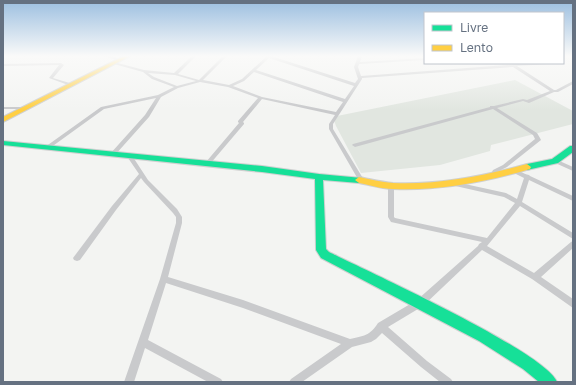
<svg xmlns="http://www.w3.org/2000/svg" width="576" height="385" font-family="'Golos Text',sans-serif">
  <rect width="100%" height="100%" fill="#f3f4f2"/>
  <polygon fill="#e1e6e0" points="515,80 573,111 573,124 491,145 490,151 440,165 361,173 336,126 334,120 337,116"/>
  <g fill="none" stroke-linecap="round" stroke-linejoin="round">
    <g stroke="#cfd0d0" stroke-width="2">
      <g id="fast">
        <path d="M3 141 262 166 319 174 362 178 363 180 359 183 323 180 326 249 329 252C367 271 544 351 557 382H539L523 369 479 341 321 258 316 250 315 179 262 172 3 145Z"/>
        <polygon points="570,146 573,146 573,152 558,163 527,170 523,167 527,164 552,159"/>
      </g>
    </g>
    <g stroke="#cfd0d0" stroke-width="2">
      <g id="slow">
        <polygon points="124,56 130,56 3,122 3,117"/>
        <path d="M527 164 531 167 530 169C486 182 439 191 393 189 381 189 370 185 359 183L355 180 359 177C370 179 381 182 393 183 438 185 484 176 527 164Z"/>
      </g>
    </g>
    <g fill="#c9cacc" fill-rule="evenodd">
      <polygon points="103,56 110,56 123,60 121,61"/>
      <path d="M192 56H196L178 74 199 80 223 56H227L203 80 229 85 242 79 267 56H271L355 83 358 79 354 67 358 56H362L360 62 425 58V60L359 64 358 67 361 76 534 63H551L549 64 517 66 554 90H556L573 81V84L558 92H554L529 103 523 101 497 108 537 133 540 138 541 140 507 167 497 172 495 177 493 178 490 176 493 170 503 165 535 139 533 135 493 109 355 147 352 145 353 144 490 107V106H494L523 99 527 100 550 91 513 67 362 78V79L333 124V129L364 180 361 182 359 181 329 129V124L335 115 262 99 243 122 244 123V124L210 164H206L205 163 206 162 239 123 238 122V121L258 98 228 87 200 82 178 88 161 97 149 117 115 155H111L110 154 145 115 156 98 104 109 50 148H46L45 147 101 107 158 95 174 87 152 79 143 72 114 64V62L144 70 174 73ZM269 58 354 86 345 99 256 70ZM254 72 343 102 336 112 262 97 233 86 244 81ZM148 73 175 75 196 81 177 86 154 77Z"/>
      <polygon points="61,63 64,65 53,78 73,84 73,86 71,86 49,78 59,65 3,66 3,64"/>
      <polygon points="3,107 27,107 29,108 27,109 3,109"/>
      <path d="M129 153 131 154 148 180 177 209 182 217V223L168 277 243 300 350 339C363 336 370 336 378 323L417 300 478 246 479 244 482 242 391 222 388 217V186L389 185H393L394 186V217L395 218 487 238 515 203 504 197 451 185 448 183 451 181 506 193 517 199 524 178 510 171 509 170 510 169C517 168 523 174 529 175L530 176 573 196V201L529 180 522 202 573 233V239L520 206 487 246 534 273 571 242 573 241V248L541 277 573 299V308L532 279 482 250 423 306 388 327 427 361 451 379 453 382H440L421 367 382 333 376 339 371 342 352 347 302 382H289L291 379 341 344 243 308 166 283 148 340 221 379 223 382H208L145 348 134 382H124L160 279 176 223V217L173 213 144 182 141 178 116 210 80 260 77 261 74 260 73 258 112 206 139 174 126 155Z"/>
      <polygon points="555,159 573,167 573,171 553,162 552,161 553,160"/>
    </g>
    <use href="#fast" fill="#16e098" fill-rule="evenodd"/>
    <use href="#slow" fill="#ffcf43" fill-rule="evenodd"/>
  </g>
  <linearGradient id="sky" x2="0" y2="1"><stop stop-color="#9cbfe0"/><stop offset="0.51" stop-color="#fafaf9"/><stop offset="1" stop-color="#fafaf9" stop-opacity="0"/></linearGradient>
  <rect width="576" height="110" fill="url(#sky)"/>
  <rect width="576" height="385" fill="none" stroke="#657181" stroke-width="8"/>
  <rect x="424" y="12" width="140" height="52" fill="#ffffff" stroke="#c1c6cd"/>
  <rect x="432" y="25" width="20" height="6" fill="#16e098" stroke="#c1c6cd"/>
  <text x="460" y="32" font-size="12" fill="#657181">Livre</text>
  <rect x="432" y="45" width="20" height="6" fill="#ffcf43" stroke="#c1c6cd"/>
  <text x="460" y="52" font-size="12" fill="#657181">Lento</text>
</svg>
